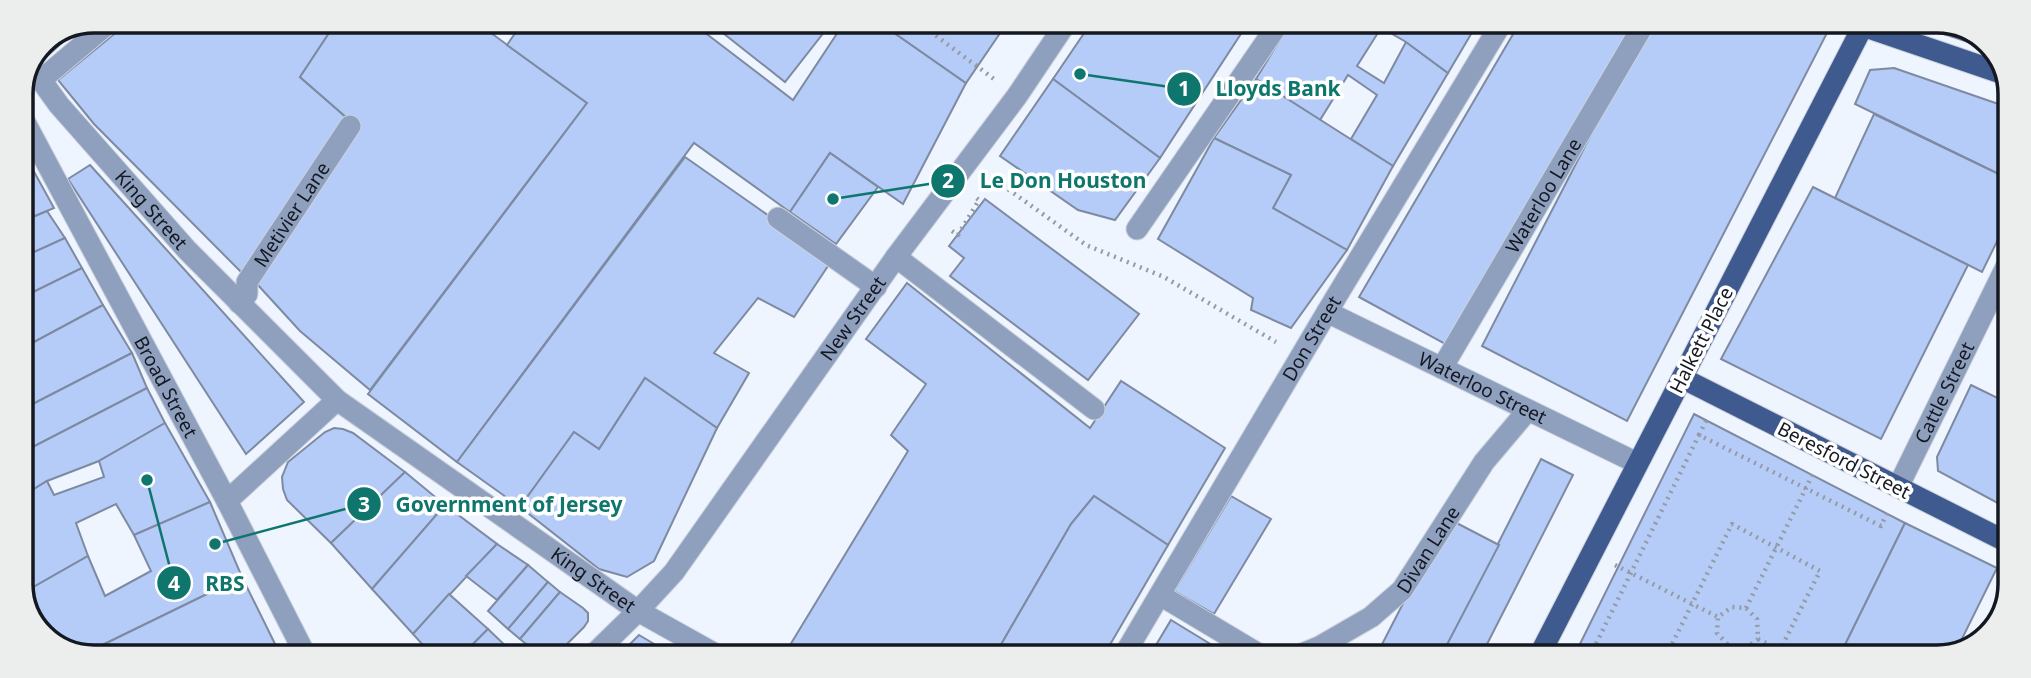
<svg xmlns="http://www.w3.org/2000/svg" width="2031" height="678" font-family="'Noto Sans',sans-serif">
  <rect width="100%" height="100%" fill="#eff5ff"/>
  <g fill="#b4ccf7" stroke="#7e8aa1" stroke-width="2">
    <polygon points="130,21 337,21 300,77 347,118 245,276 94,124 58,80"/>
    <polygon points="337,21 479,22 480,25 587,103 370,390 300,331 257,284 347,118 300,77"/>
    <polygon points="523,22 691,22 793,100 844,23 880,23 966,83 903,204 830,153 790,212 694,143 457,462 368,394 587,103 507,45"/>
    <polygon points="709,22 832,22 785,82"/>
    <polygon points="880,23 1007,23 966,83"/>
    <polygon points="1091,23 1248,23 1160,158 1053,79"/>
    <polygon points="1290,23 1375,24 1381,28 1357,66 1384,83 1406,42 1448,73 1393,166 1351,139 1377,95 1348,75 1320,120 1256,79"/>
    <polygon points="1375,24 1477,24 1448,73 1406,42"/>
    <polygon points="1519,24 1634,24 1447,345 1359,297"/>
    <polygon points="1648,24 1810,24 1827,33 1627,421 1482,346"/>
    <polygon points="1921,25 1960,25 1993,49 1993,50 1922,27"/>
    <polygon points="79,27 43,60 38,54 43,42"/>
    <polygon points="1894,68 2010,108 2009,179 1855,104 1870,70"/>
    <polygon points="1053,79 1160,158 1115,220 1078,210 1000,156"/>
    <polygon points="1256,79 1393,166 1347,250 1273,208 1291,175 1214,138"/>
    <polygon points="1874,114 2009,179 2009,217 1982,272 1835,198"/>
    <polygon points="1214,138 1291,175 1273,208 1347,250 1291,328 1251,310 1253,298 1158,239"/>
    <polygon points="21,148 54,208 21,222"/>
    <polygon points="830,153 878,187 836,244 790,212"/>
    <polygon points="685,157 832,260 794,317 758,298 714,353 749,373 717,428 645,378 599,449 574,432 520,507 457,462"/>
    <polygon points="90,165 304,402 246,454 68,179"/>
    <polygon points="1813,187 1968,265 1881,439 1721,359"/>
    <polygon points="985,199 1139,314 1088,380 950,276 964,258 949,246"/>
    <polygon points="47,211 65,238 21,258 21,222"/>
    <polygon points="65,238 82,268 21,298 21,258"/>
    <polygon points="82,268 103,305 21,349 21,298"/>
    <polygon points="907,283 1090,428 1121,381 1225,448 1168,545 1094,496 1071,524 995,655 784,655 908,451 891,435 926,384 866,339"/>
    <polygon points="103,305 132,353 21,410 21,349"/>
    <polygon points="132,353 147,388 21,453 21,410"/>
    <polygon points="645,378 717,428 654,561 627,577 599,569 520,507 574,432 599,449"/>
    <polygon points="1971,385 2008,403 2007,508 1938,471 1937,457"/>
    <polygon points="147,388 165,423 99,461 47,481 21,497 21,453"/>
    <polygon points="1694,414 1905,523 1839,657 1574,656"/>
    <polygon points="165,423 210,502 134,535 116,504 76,523 88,556 23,593 21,497 47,481 54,495 104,477 99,461"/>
    <polygon points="334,428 343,429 353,433 405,472 331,543 287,500 283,489 282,477 288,462 325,432"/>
    <polygon points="1541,459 1573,475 1481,656 1441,656"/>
    <polygon points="405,472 445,505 372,589 331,543"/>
    <polygon points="1094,496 1168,545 1104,655 995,655 1071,524"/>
    <polygon points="1231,496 1271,519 1214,614 1174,591"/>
    <polygon points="210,502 242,577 86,653 71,653 36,629 23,593 88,556 105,596 151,571 134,535"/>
    <polygon points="445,505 497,544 413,634 372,589"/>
    <polygon points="1447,518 1499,545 1441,656 1376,656"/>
    <polygon points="1905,523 1997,568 1956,651 1937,657 1839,657"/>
    <polygon points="497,544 528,565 497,600 466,576"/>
    <polygon points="528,565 548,582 508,629 488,611"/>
    <polygon points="242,577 276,646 263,654 86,653"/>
    <polygon points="548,582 560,592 520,639 508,629"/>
    <polygon points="560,592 583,608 588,613 588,621 584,627 557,654 538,654 520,639"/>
    <polygon points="449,594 488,629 463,654 431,654 413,634"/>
    <polygon points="1171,620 1230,656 1150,655"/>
    <polygon points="488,629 514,654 463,654"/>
    <polygon points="639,635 671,654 620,654"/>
  </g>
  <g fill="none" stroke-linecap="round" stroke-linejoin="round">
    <g stroke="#ccd2db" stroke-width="23">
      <g id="minor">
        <path id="s1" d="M28 76 41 80 59 105 187 250 337 400 638 611 717 655"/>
        <polyline points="41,80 111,21"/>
        <path id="s2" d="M21 115 227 501 305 654"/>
        <polyline points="778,218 876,287"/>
        <polyline points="1137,229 1279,23"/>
        <polyline points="896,257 1094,409"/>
        <path id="s3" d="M239 303 247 294V282L350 126"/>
        <path id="s4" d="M1327 312 1637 463"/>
        <path id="s5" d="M1442 368 1644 24"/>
        <path id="s6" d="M1898 487 2009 261"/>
        <polyline points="227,501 337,400"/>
        <polyline points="1160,595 1262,656"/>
        <path id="s7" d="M594 654 638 611 674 572 896 257 1017 96 1066 23"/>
        <path id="s8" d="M1124 655 1327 312 1501 24"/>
        <path id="s9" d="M1297 656 1319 647 1371 617 1402 590 1484 462 1528 410"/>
      </g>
    </g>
    <g stroke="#ccd2db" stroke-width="23">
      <g id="major">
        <polyline points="1860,25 2004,74"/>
        <polyline points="1682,378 2007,542"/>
        <polyline points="1539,656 1863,26"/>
      </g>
    </g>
    <g stroke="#959ba4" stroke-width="4.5" stroke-dasharray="2 5" stroke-linecap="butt">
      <polyline points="919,23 994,79"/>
      <polyline points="991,177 1086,245 1164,277 1276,342"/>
      <polyline points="952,231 958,235 979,200 974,196"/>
      <polyline points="1699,435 1707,419"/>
      <polyline points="1615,565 1718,617 1732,607 1746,608 1757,619 1758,639 1746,648 1730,647 1717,633 1718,617"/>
      <polyline points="1746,608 1813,474"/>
      <polyline points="1758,639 1780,650 1776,657"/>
      <polyline points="1590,656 1699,435 1881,526 1887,513"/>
      <polyline points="1666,656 1732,524 1820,571 1780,650"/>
      <polyline points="1725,657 1730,647"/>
    </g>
    <use href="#minor" stroke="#8fa0bf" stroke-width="21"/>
    <use href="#major" stroke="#3e5a8f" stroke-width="21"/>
  </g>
  <g text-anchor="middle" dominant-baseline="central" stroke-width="7" stroke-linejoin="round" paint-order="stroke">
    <g font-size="19" fill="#141821" stroke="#fff">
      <text stroke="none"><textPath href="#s5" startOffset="200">Waterloo Lane</textPath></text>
      <text stroke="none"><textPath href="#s1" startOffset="184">King Street</textPath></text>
      <text stroke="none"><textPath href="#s3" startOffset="105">Metivier Lane</textPath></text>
      <text stroke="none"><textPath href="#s7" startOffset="425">New Street</textPath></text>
      <text stroke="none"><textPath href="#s8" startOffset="368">Don Street</textPath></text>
      <text transform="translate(1701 340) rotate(-63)">Halkett Place</text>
      <text stroke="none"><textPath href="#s2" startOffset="308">Broad Street</textPath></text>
      <text stroke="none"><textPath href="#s4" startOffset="173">Waterloo Street</textPath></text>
      <text stroke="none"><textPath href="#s6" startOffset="105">Cattle Street</textPath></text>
      <text transform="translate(1844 460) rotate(27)">Beresford Street</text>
      <text stroke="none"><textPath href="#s9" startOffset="173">Divan Lane</textPath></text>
      <text stroke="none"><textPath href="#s1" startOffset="763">King Street</textPath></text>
    </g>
  </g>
  <path d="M0 0H2031V678H0ZM94 33H1937A61 61 0 0 1 1998 94V584A61 61 0 0 1 1937 645H94A61 61 0 0 1 33 584V94A61 61 0 0 1 94 33Z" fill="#eceded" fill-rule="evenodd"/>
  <path fill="none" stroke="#141821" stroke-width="3.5" d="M94 33H1937A61 61 0 0 1 1998 94V584A61 61 0 0 1 1937 645H94A61 61 0 0 1 33 584V94A61 61 0 0 1 94 33Z"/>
  <path fill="none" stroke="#0f766e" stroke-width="2.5" d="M1080 74L1184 89M833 199L948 181M215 544L364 504M147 480L174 583"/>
  <g fill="#0f766e" stroke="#fff" stroke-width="2.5">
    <circle cx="1080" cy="74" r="7"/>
    <circle cx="833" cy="199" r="7"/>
    <circle cx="215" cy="544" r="7"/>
    <circle cx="147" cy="480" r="7"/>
    <circle cx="1184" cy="89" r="18"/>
    <circle cx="948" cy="181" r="18"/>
    <circle cx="364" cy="504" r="18"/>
    <circle cx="174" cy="583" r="18"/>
  </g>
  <g font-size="21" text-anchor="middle" font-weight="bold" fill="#fff">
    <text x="1184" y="96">1</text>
    <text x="948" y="188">2</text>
    <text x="364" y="512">3</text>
    <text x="174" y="591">4</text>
  </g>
  <g font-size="21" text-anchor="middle" font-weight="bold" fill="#0f766e" stroke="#fff" stroke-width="7" stroke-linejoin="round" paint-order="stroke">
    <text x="1278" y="96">Lloyds Bank</text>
    <text x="1063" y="188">Le Don Houston</text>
    <text x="509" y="512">Government of Jersey</text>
    <text x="225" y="591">RBS</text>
  </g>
</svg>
